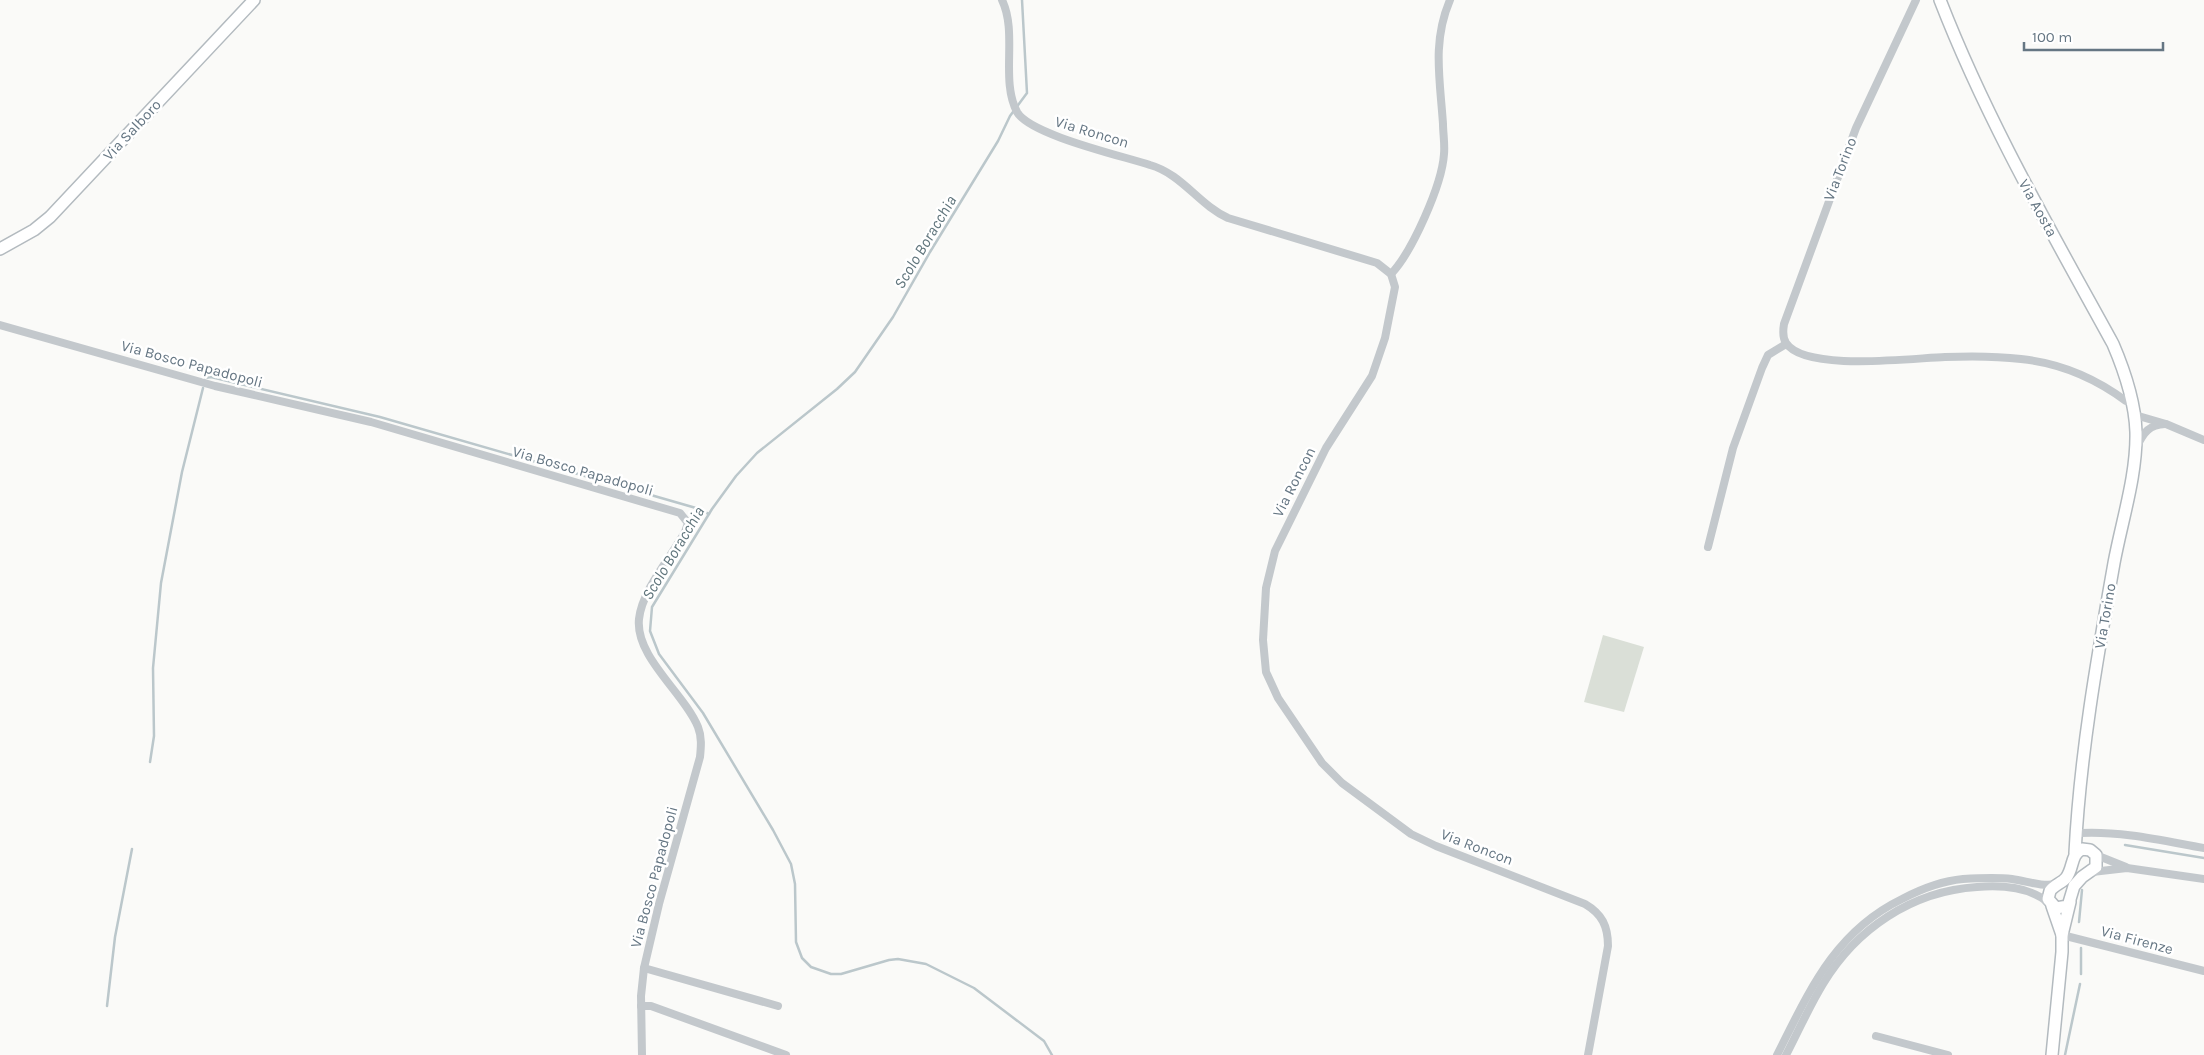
<svg xmlns="http://www.w3.org/2000/svg" width="2204" height="1055" font-family="Karla,sans-serif">
  <rect width="100%" height="100%" fill="#fafaf8"/>
  <polygon fill="#dadfd7" points="1603,635 1644,647 1624,712 1584,702"/>
  <g fill="none" stroke-linecap="round" stroke-linejoin="round">
    <g stroke="#bbc7cb" stroke-width="2.5">
      <polyline points="1022,0 1027,93 1010,116 998,141 930,252 893,317 855,372 837,389 757,453 736,476 712,509 652,607 650,631 659,654 703,713 773,830 791,864 795,884 796,942 802,958 811,967 831,974 841,974 889,960 898,959 926,964 974,988 1044,1041 1052,1055"/>
      <polyline points="205,378 211,377 380,417 696,508 709,514"/>
      <polyline points="150,762 154,736 153,668 161,583 182,472 203,388"/>
      <polyline points="2125,845 2204,858"/>
      <polyline points="2079,922 2082,890"/>
      <polyline points="2081,974 2081,948"/>
      <polyline points="107,1006 115,937 132,849"/>
      <polyline points="2065,1055 2080,984"/>
    </g>
    <g stroke="#b3babf" stroke-width="14">
      <g id="secondary">
        <path d="M1940 0C1987 121 2051 231 2113 344 2125 372 2135 401 2136 432 2137 475 2122 520 2114 563 2097 659 2080 755 2075 853"/>
        <polyline points="0,249 34,230 50,217 254,0"/>
        <path d="M2082 849 2090 850 2096 855V867L2082 877 2074 886 2068 906 2056 908 2048 899 2050 891C2054 885 2062 883 2066 878 2074 868 2070 855 2082 849Z"/>
        <polyline points="2052,906 2062,935"/>
        <polyline points="2052,1055 2062,952 2062,935 2070,902"/>
      </g>
    </g>
    <g stroke="#c3c8cc" stroke-width="8">
      <path d="M1002 0C1018 33 1000 80 1017 112 1030 135 1123 156 1150 165 1182 174 1199 205 1228 218L1377 263 1391 274 1395 287 1385 338 1372 376 1326 448 1275 551 1266 588 1263 640 1266 672 1278 698 1322 763 1342 783 1411 834 1436 846 1585 904C1602 914 1608 926 1608 946L1588 1055"/>
      <path d="M1916 0 1856 128 1784 324C1783 330 1782 337 1786 343 1805 372 1913 358 1945 357 1970 356 1996 356 2021 359 2060 363 2095 378 2126 401L2132 400"/>
      <path d="M1391 274C1412 252 1442 185 1444 154 1445 144 1443 133 1443 124 1440 79 1432 42 1450 0"/>
      <path d="M0 325 215 386 371 422 680 513 688 523 685 532C671 557 642 590 639 619 635 657 685 694 698 727 702 737 701 747 700 757L659 904 644 968 641 996 642 1055"/>
      <polyline points="2135,415 2166,424 2204,440"/>
      <path d="M2137 446C2144 432 2149 425 2165 424"/>
      <polyline points="1708,547 1733,448 1762,368 1768,355 1786,344"/>
      <path d="M2081 833C2122 831 2164 841 2204 848"/>
      <polyline points="2096,855 2126,867"/>
      <polyline points="2092,872 2127,868 2204,879"/>
      <polyline points="2062,935 2204,971"/>
      <polyline points="644,968 778,1006"/>
      <polyline points="641,1006 651,1006 786,1055"/>
      <polyline points="1876,1036 1948,1055"/>
      <path d="M1777 1055C1809 992 1834 932 1902 899 1921 889 1941 881 1963 879 1979 878 1996 877 2012 879 2027 881 2041 887 2057 884"/>
      <path d="M1786 1055C1798 1032 1809 1007 1823 984 1856 929 1912 891 1977 887 2001 885 2030 887 2049 903"/>
    </g>
    <use href="#secondary" stroke="#fff" stroke-width="11"/>
  </g>
  <g text-anchor="middle" dominant-baseline="central" stroke-width="5" stroke-linejoin="round" paint-order="stroke">
    <g font-size="15" fill="#657683" stroke="#fff">
      <text transform="translate(132 130) rotate(-47)">Via Salboro</text>
      <text transform="translate(1092 132) rotate(17)">Via Roncon</text>
      <text transform="translate(1840 169) rotate(-69)">Via Torino</text>
      <text transform="translate(2038 208) rotate(61)">Via Aosta</text>
      <text transform="translate(192 364) rotate(15)">Via Bosco Papadopoli</text>
      <text transform="translate(583 471) rotate(16)">Via Bosco Papadopoli</text>
      <text transform="translate(1294 482) rotate(-63)">Via Roncon</text>
      <text transform="translate(2105 616) rotate(-80)">Via Torino</text>
      <text transform="translate(1477 847) rotate(21)">Via Roncon</text>
      <text transform="translate(654 877) rotate(-75)">Via Bosco Papadopoli</text>
      <text transform="translate(2137 940) rotate(15)">Via Firenze</text>
    </g>
    <g font-size="16" font-style="italic" fill="#60757c" stroke="#fff">
      <text transform="translate(925 242) rotate(-59)">Scolo Boracchia</text>
      <text transform="translate(673 553) rotate(-59)">Scolo Boracchia</text>
    </g>
  </g>
  <path d="M2024 42v8h139v-8" fill="none" stroke="#657683" stroke-width="2.5"/>
  <text x="2032" y="42" font-size="15" fill="#657683" stroke="#ffffff" stroke-width="4" paint-order="stroke">100 m</text>
</svg>
